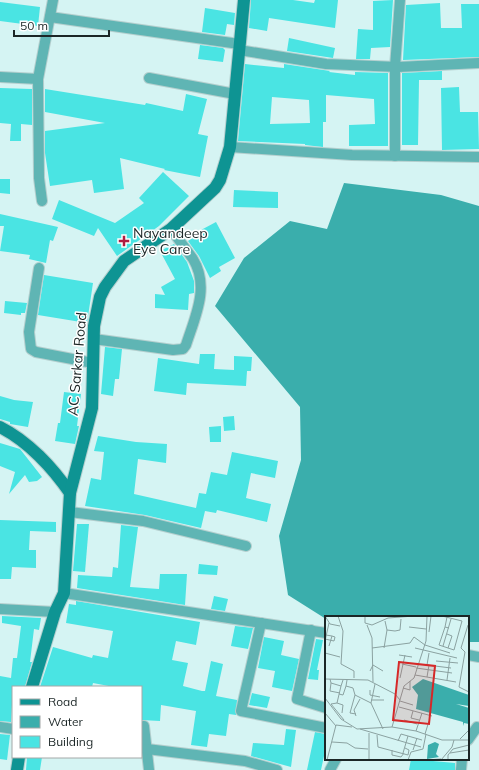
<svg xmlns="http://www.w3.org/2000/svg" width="479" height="770" font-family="Mulish,sans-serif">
  <rect width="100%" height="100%" fill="#d5f4f3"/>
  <polygon fill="#3aaeac" points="344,183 441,195 479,206 479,642 468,642 468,617 326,617 326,619 288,595 279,536 301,460 300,407 215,306 244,258 290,221 327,229"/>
  <g fill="#4ae4e3" fill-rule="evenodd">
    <polygon points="251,0 293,0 314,3 315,0 338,0 335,28 269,18 267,31 249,28"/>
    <polygon points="393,0 390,47 371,48 370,59 356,59 358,29 373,30 373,1"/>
    <polygon points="0,2 40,7 38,26 0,21"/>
    <polygon points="440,3 441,28 462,28 461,4 479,4 479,57 403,60 406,5"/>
    <polygon points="205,8 235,13 234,25 227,24 225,35 202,32"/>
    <polygon points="289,38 335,48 333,58 287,51"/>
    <polygon points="200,45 223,48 225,50 223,62 198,59"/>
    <path d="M245 64 284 68V64L330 71 329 72 355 75V72L388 73V146H349V125L375 124 374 99 326 95V122H323V147L305 145V144L238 141ZM272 97 309 100 310 123 270 124Z"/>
    <polygon points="442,71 442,80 419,80 418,145 402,145 402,73"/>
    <polygon points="459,87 460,112 478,112 479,149 442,150 441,88"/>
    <polygon points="0,88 32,89 32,125 21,124 21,141 10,141 11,124 0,123"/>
    <polygon points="45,89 145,105 146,103 183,111 186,94 207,99 198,134 208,136 200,177 164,170 165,169 120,158 124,189 94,193 92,180 50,186 45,153 45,131 105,123 45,112"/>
    <polygon points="163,172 189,196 159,226 117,256 98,228 94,236 52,219 59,200 115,223 144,203 139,198"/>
    <polygon points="0,179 10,179 10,194 0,193"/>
    <polygon points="234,190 278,192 278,208 233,207"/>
    <polygon points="0,214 58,227 53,241 50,240 46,263 29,259 30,255 0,251 4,226 0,226"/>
    <polygon points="216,222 235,258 219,267 221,271 210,278 199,256 188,241 202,232 201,230"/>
    <polygon points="174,244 187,262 194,281 194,293 189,294 188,310 155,308 155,294 165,295 161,287 175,279 160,251"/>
    <polygon points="44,275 93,283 87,323 38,315"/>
    <polygon points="5,301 27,303 25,313 21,313 21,315 4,313"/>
    <polygon points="105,347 122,349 119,379 115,379 113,396 101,394"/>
    <polygon points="200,354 215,354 214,369 234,370 234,356 252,357 251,371 247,371 246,386 187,383 186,395 154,391 158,358 199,364"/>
    <polygon points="64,392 81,394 77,426 79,426 75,444 55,441 58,423 60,423"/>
    <polygon points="0,396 14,400 33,402 28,427 10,424 10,422 0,419"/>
    <polygon points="234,416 235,430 224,431 223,417"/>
    <polygon points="221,426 221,442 210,442 209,427"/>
    <polygon points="98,436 136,442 167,444 166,463 138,459 134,494 196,508 199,493 206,494 211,472 227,475 232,452 278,461 275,478 251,473 246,498 271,504 267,522 217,510 216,513 205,511 201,528 145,515 85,506 91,478 101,480 104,452 94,451"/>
    <polygon points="0,443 20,449 42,477 37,481 29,482 25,475 9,494 15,472 0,466"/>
    <polygon points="0,520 56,522 56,532 30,531 29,550 36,550 36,568 12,567 11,579 0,579"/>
    <polygon points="77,524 89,524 85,572 73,571"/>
    <polygon points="121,525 138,527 130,587 159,589 160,574 187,574 185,605 77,588 78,575 112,577 113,567 118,568"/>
    <polygon points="199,564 218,566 217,575 198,574"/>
    <polygon points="214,596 228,599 225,611 211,609"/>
    <polygon points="76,601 200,622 196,645 176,641 172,660 188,663 183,686 202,691 205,691 211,661 223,664 216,696 237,700 236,715 229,714 226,736 209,734 207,747 191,745 196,711 161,705 160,721 141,720 141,687 114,687 93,683 92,687 40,687 53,647 92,658 93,655 108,658 113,631 66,623 69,604 76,605"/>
    <polygon points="2,616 41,618 39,630 34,629 30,662 32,662 25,687 13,687 11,722 0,721 0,676 11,678 13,658 17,658 21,626 2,623"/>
    <polygon points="235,626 253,628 248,649 231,646"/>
    <polygon points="264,637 284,641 281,655 299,659 292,691 272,687 275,671 258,668"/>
    <polygon points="316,639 323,640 317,670 319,670 318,680 308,679"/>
    <polygon points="252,693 270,697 267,708 249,705"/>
    <polygon points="286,729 296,730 291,767 251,756 253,743 284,745"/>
    <polygon points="315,732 326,734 326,757 324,756 321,770 307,770"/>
    <polygon points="0,734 10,735 7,760 0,759"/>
    <polygon points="27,757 42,757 40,770 26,770"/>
    <polygon points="411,759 455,763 455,770 409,770"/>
  </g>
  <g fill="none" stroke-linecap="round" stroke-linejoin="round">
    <g stroke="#b4cfce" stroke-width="12">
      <g id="street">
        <polyline points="50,17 239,44"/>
        <polyline points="239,50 326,64 398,67 479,63"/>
        <polyline points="0,77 38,79"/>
        <polyline points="149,78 235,94"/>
        <polyline points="230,147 352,155 479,157"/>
        <polyline points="395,156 395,67 400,0"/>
        <polyline points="42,201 39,178 38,79 53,0"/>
        <polyline points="39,268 29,332 31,349 36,352 93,363"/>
        <path d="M94 339 173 350 183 349 186 345C195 317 210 287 193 259 186 249 178 239 171 229"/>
        <polyline points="70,512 143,521 246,546"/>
        <polyline points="64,593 326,633"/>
        <polyline points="0,609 55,612"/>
        <polyline points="261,623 241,711 326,728"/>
        <polyline points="311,630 297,699 326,708"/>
        <polyline points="468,655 479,657"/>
        <polyline points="144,726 149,770"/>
        <polyline points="0,727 13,729"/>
        <polyline points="468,740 477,727"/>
        <polyline points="147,749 245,761 277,770"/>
        <polyline points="330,770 336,759"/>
        <polyline points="461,770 462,759"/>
      </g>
    </g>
    <g stroke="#b4cfce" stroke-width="14">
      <g id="secondary">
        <path d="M0 427C28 441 53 468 70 493"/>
        <polyline points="32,687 55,612 64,593 70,493 92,408 94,326 100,297 105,287 124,261 171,229 215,188 220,180 230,147 244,0"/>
        <polyline points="17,770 19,757"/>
      </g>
    </g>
    <use href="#street" stroke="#5fb5b4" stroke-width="10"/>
    <use href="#secondary" stroke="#0e9493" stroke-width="12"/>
  </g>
  <path fill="#af1c41" stroke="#fff" stroke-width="1.5" d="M122 235h4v4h4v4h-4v4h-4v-4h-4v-4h4z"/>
  <g text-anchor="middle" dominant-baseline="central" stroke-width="3" stroke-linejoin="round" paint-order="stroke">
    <g font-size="14" fill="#1b2626" stroke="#fff" text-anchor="start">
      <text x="133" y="233">Nayandeep<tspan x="133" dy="16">Eye Care</tspan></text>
    </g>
    <g font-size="14" fill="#1b2626" stroke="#fff">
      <text transform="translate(77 364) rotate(-85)">AC Sarkar Road</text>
    </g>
  </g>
  <g transform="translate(325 616)">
    <rect width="144" height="144" fill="#d5f4f3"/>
    <path d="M98 63 144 79V90L131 88 144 92V108L139 107 138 110V106L91 93 93 79 87 71ZM110 126 114 128 111 138 114 141 102 143 103 129Z" fill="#3aaeac"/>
    <path fill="none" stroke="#8ba2a1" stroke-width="1" d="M0 0 5 8 15 10M13 0 18 15 16 48 29 55V62M40 0V7L47 9 63 2 89 0M117 0 137 5 129 34 114 29 120 11M122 1 120 11 124 12M60 5 62 14 70 15 75 14 76 3M42 9 47 22 48 66M143 9 136 32 140 36 134 71 144 76M84 11 101 13M104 16 106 0M122 18 127 20 123 32M1 19 7 20 4 30M0 23 9 25 10 21 7 20M0 25 4 7M118 30 126 3M47 32 85 27 89 21 100 29 125 37M59 32 62 14M90 32 132 42M0 37 15 41M104 37 102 49 126 52M74 39 87 41M111 45 133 47M77 48 91 51M91 52 127 57M45 55 48 49 58 55M90 59 131 66M102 61 104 49M75 62 80 39M109 62 110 50M0 63 43 64 70 78 75 84M5 63 6 67 16 70 18 64M22 64 21 70 28 72 30 79 46 87M122 64 125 42M6 67 5 75 15 77M50 68 46 87 58 113M78 72 85 74V65M45 74V79L55 81M14 78 18 79 21 70M30 79 25 97 31 98M0 82 16 103 32 113 67 111 91 115 117 124H144M46 84H59M75 85 88 89M12 87 18 89 17 97M6 88 19 104M6 88 12 87 16 70M74 91 107 100M88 95 86 102 94 104M0 97 11 110M31 100 29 94 35 83M79 104 92 108M67 111 79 70 89 62 101 25 102 0M35 113 96 131M91 115 97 97M44 117V144M100 118 104 105M52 119 53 131 83 139 84 134 80 132M135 123 144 114M73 125 76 118 97 124M7 126 22 127 30 132 43 133M67 134V139L76 141 79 137M88 134 92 122M78 137 83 120M125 137 144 134M2 144 11 109 27 111M83 144 86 136 98 133 101 118M101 144 116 143M116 144 127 131 129 124M123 144V139L128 133 144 129"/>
    <path fill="#d62828" fill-opacity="0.15" stroke="#d62828" stroke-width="2" d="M74 46 110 50 104 108 68 104Z"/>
    <rect width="144" height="144" fill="none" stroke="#1b2626" stroke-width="2"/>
  </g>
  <rect x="12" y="686" width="130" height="72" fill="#ffffff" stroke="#a4a8a8"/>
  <rect x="20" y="699" width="20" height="6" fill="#0e9493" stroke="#a4a8a8"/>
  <text x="48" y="706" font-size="12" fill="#1b2626">Road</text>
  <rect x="20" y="716" width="20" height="12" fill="#3aaeac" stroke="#a4a8a8"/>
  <text x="48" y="726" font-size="12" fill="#1b2626">Water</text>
  <rect x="20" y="736" width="20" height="12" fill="#4ae4e3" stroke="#a4a8a8"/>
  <text x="48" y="746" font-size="12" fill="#1b2626">Building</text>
  <path d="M14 30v6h95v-6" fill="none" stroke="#1b2626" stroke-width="2"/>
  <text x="20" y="30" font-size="12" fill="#1b2626" stroke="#ffffff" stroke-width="3" paint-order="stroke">50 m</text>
</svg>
